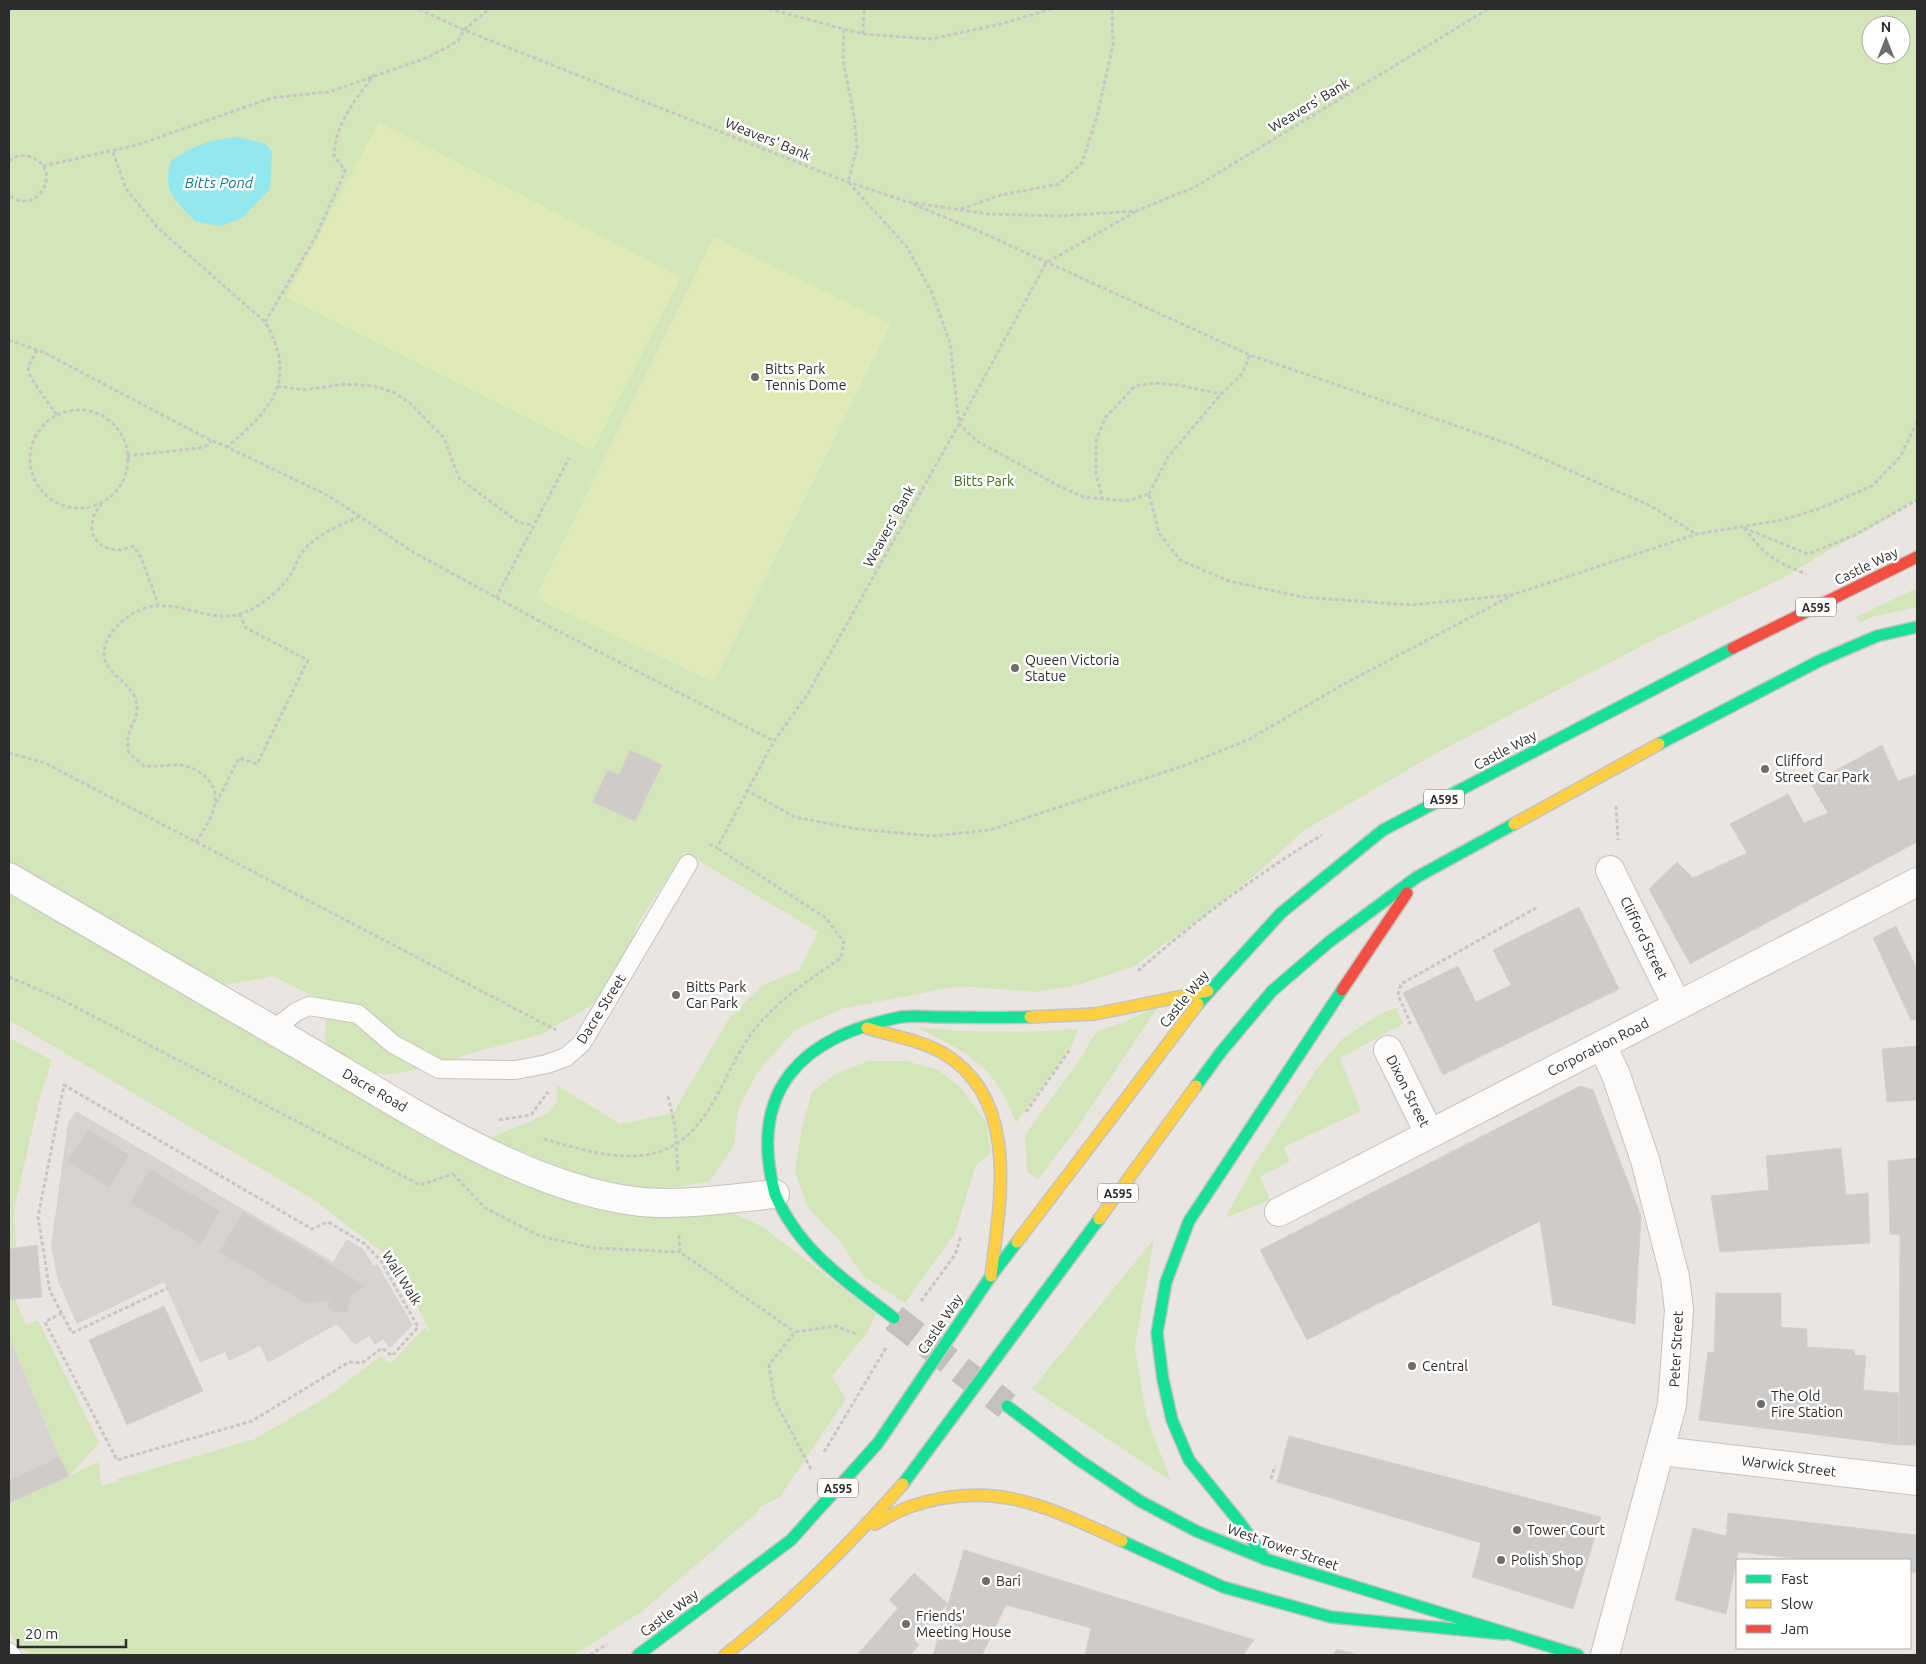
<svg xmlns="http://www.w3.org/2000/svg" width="1926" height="1664" font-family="Ubuntu,sans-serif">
  <rect width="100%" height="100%" fill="#eae5e1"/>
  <g fill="#d3e6b9" fill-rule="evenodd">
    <path d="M9 9H1917V498L1893 516 1829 550 1785 577 1655 639 1433 755 1303 831 1261 870 1202 917 1133 967 1081 984 1037 992 958 986 841 1009 795 1030 757 1073 738 1109 734 1146 709 1182C693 1184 676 1188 659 1188 603 1189 541 1160 490 1138L547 1114 557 1102V1085L620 1124 673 1113 730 1017 763 985 799 970 818 932 684 852 637 925 630 947 592 1005 542 1034 469 1054 445 1063 394 1074 371 1073 324 1049 328 1004 273 976 219 986 9 864ZM1871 25H1901V55H1871Z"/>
    <polygon points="1917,588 1917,607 1872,617 1860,623 1856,617"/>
    <polygon points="9,895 126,959 467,1153 726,1210 763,1227 876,1314 867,1333 832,1376 846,1399 780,1497 758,1508 759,1511 641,1612 574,1655 30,1655 18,1646 9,1631 9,1503 69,1476 59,1457 9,1336 9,1300 15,1300 26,1325 38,1320 99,1443 70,1475 99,1462 101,1486 117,1482 117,1479 255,1439 328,1396 381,1356 390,1364 425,1327 430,1333 398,1264 314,1200 9,1020"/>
    <path d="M1162 1001 1075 1131 1038 1179 1027 1172 1025 1135 1085 1052C1096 1023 1108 1030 1131 1019 1142 1014 1152 1007 1162 1001Z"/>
    <polygon points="1396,1008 1403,1024 1340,1058 1361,1111 1284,1147 1290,1161 1260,1177 1270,1200 1225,1218 1256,1162 1316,1070 1342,1039 1381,1013"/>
    <path d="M917 1027C971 1033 1024 1033 1078 1029L1072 1045 1016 1123C995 1064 969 1055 917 1027Z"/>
    <polygon points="9,1038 52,1060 39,1101 14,1209 16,1248 9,1249"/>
    <polygon points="869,1061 906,1061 938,1070 960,1087 986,1122 991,1153 976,1165 955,1233 905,1303 862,1275 840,1241 808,1208 795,1172 802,1127 812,1092 838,1072"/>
    <polygon points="1154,1239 1135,1347 1147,1418 1171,1481 1032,1389"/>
  </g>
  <g fill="#e0eab6">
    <polygon points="379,122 681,277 593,450 286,297"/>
    <polygon points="714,237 891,324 714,682 535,598"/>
  </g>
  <g fill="#d8d3d0" fill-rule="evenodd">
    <path d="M76 1111 333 1262 347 1239 363 1249 374 1266 377 1264 413 1325 390 1348 383 1339 375 1345 369 1336 355 1345 337 1324 268 1363 260 1346 229 1361 225 1352 200 1363 164 1282 77 1324 58 1281 51 1246 68 1123ZM89 1129 130 1154 110 1188 69 1161ZM150 1169 220 1211 201 1243 131 1203ZM243 1213 364 1284 350 1297 347 1313 333 1312 327 1305 330 1300 307 1304 219 1252Z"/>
    <polygon points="9,1336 59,1457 9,1480 10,1423"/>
  </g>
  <path fill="#92e8ee" d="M237 137 266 144 272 152 270 189 241 219 221 226 196 222C176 200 162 193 171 161 192 146 211 139 237 137Z"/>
  <g fill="#cfcbc8" stroke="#d5d1cd">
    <polygon points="1882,745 1898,781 1917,774 1917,842 1690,964 1649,889 1677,862 1693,878 1747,853 1730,824 1788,794 1804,823 1828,813 1811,784"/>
    <polygon points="630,750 662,765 635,821 593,802 608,770 619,775"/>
    <polygon points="1579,907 1619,989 1443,1075 1403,993 1458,966 1476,1002 1511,985 1493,950"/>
    <polygon points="1896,926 1917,969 1917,1020 1911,1020 1873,938"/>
    <polygon points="1917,1046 1917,1100 1887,1102 1882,1049"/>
    <polygon points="1580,1086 1593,1090 1641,1216 1635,1324 1553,1305 1540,1221 1307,1340 1260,1250"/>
    <polygon points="89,1129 130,1155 110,1188 68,1161"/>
    <polygon points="1841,1148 1846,1195 1868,1193 1870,1243 1720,1252 1711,1196 1769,1190 1766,1156"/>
    <polygon points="1917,1158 1917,1445 1899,1445 1900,1235 1890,1234 1888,1161"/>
    <polygon points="150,1169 220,1211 201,1244 130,1203"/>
    <polygon points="243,1212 365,1285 350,1297 347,1313 333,1312 327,1305 330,1300 307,1304 219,1252"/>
    <polygon points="37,1245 42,1297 9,1300 9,1249"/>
    <polygon points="1716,1293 1781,1293 1781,1327 1807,1329 1807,1347 1854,1350 1855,1355 1866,1356 1863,1390 1899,1393 1899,1445 1699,1420 1708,1352 1714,1353"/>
    <polygon points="164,1306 203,1391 127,1425 89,1340"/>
    <polygon points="1289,1436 1601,1517 1573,1609 1472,1577 1481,1543 1277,1482"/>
    <polygon points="59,1457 69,1476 9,1503 9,1480"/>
    <polygon points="1728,1513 1917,1535 1917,1573 1910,1572 1910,1560 1811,1560 1738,1552 1726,1614 1675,1600 1693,1528 1726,1536"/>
    <polygon points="964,1550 1254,1640 1243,1655 1085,1655 1091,1628 1006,1605 982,1655 933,1655"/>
    <polygon points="914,1573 948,1604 914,1640 919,1645 910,1655 857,1655 898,1608 889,1600"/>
    <polygon points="1337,1649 1359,1655 1333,1655"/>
  </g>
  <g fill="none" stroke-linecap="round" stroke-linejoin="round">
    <polyline stroke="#c4c0bd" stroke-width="28" stroke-dasharray="28 14" stroke-linecap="butt" points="894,1318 1007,1406"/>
    <g stroke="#c4c3c3" stroke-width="20">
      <g id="lane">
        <polyline points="273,1030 296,1012 309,1006 358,1014 393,1044 439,1069 516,1070 547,1064 566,1057 582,1043 688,864"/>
        <polyline points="9,1652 12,1655"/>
      </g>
    </g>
    <g stroke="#c4c3c3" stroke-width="30">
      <g id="street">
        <polyline points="1610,870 1677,1005"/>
        <path d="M9 877C107 934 206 991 304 1048 399 1104 523 1187 634 1201 675 1207 733 1198 775 1194"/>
        <polyline points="1602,1045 1616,1075 1645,1160 1675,1277 1679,1310 1672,1405 1605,1655"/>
        <polyline points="1388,1050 1429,1133"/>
        <polyline points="1279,1212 1917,882"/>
        <polyline points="1661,1451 1917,1481"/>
      </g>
    </g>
    <g stroke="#c4c3c3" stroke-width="14">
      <g id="fast">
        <polyline points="1659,744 1819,661 1877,636 1917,627"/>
        <polyline points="1198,1004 1281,913 1383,830 1733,648"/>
        <polyline points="1196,1086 1221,1052 1272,991 1329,942 1417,877 1514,824"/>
        <path d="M775 1194C800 1252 846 1281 894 1318"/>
        <path d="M775 1194C747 1090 802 1036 901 1017 913 1015 927 1017 939 1017 969 1017 1000 1018 1030 1017"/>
        <polyline points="1007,1406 1079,1460 1140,1501 1196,1531 1265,1559 1578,1655"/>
        <polyline points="903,1484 1099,1219"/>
        <polyline points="1122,1541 1223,1587 1331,1617 1504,1634"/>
        <polyline points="1265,1559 1241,1524 1189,1460 1172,1420 1163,1380 1157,1333 1166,1282 1189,1221 1342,990"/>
        <polyline points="638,1655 791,1540 878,1443 991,1276 1017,1242"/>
      </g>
    </g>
    <g stroke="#c4c3c3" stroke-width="14">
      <g id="slow">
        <polyline points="1514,824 1659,744"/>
        <polyline points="1030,1017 1095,1014 1208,991"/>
        <path d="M867 1028C892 1036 920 1040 943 1053 1021 1099 1000 1202 991 1276"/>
        <polyline points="1099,1219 1196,1086"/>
        <polyline points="1017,1242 1198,1004"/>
        <path d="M875 1524C886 1518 898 1511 909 1507 993 1478 1048 1507 1122 1541"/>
        <path d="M725 1655C791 1604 848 1546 903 1484"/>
      </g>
    </g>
    <g stroke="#c4c3c3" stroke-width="14">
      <g id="jam">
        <polyline points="1733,648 1917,557"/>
        <polyline points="1342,990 1407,893"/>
      </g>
    </g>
    <g stroke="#c7c7c6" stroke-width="3" stroke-dasharray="4 2.5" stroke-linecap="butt">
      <polyline points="419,9 464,30 842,180 908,202 989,214 1058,216 1136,211 1195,187 1488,9"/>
      <polyline points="769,9 863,34 931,39 1001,24 1051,9"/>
      <polyline points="844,29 843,60 854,116 857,148 848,182 907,247 932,293 950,343 959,424 977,441 1061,487 1084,497 1126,501 1149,494 1159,533 1180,560 1229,581 1302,597 1412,605 1512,595 1697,534 1782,520 1818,509 1872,486 1900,457 1917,422"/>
      <polyline points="863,34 864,9"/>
      <path d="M113 152 126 189 158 228 265 322C299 379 271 410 227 447L329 496 413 552 556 630 774 741"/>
      <path d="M9 161C15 156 23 154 31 157 64 169 38 218 9 195"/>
      <polyline points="43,166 137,145 271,98 329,92 429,57 458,41 464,30 489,9"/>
      <polyline points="913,204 985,234 1250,355 1509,444 1651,506 1696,534"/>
      <polyline points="961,209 1001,195 1059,184 1082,163 1097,116 1113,45 1112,9"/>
      <path d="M265 322 315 238 343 176 345 170 334 156C335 124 355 100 374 75"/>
      <polyline points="9,340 43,352 208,439 227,447"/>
      <polyline points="37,350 28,367 30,376 41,393 57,415"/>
      <polyline points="277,386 304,390 346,384 374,386 393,392 410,403 444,438 459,478 518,522 532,525"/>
      <circle cx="79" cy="459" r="49"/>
      <polyline points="127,456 199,448 208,445 211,441"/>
      <polyline points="1149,494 1168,457 1221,394 1242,374 1250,355"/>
      <polyline points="1103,500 1096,474 1096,441 1105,418 1135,386 1154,383 1178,385 1221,394"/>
      <path d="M102 503C100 508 94 512 93 519 86 545 113 556 133 546L141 557 158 604"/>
      <polyline points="1744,528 1808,554 1855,535 1917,500"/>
      <path d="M1744 528C1767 557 1772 560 1806 574"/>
      <polyline points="496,598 569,458"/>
      <polyline points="9,753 45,763 556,1030"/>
      <polyline points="746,790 795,817 857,829 932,836 990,830 1183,766 1248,740 1342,685 1509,597"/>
      <polyline points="216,803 239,758 257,764 308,660 246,628 239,613"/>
      <polyline points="1616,806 1618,840"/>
      <path d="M196 842C203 831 211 820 214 807 221 785 200 767 179 765 168 765 156 767 144 766L129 753C124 728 136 726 137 709 138 682 103 677 104 652 105 640 112 631 120 623 169 579 207 636 254 608 268 600 284 586 292 572 296 565 298 557 303 551 317 534 340 525 361 516"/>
      <polyline points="709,844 717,848 774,741 807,695 959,424 1046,263 1135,212"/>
      <path d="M1138 971C1195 921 1257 874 1322 835"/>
      <polyline points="9,977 60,999 420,1185 453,1174"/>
      <polyline points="1408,1024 1410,1022 1398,995 1401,984 1538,907"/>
      <polyline points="668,1096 675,1126 678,1172"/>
      <polyline points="1026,1112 1071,1048"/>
      <polyline points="499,1120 531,1115 548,1092"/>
      <path d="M544 1139C597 1154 658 1175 699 1123 720 1097 731 1062 751 1034 774 1003 809 980 841 958L844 942 826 918 717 848"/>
      <polyline points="453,1174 485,1208 540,1236 594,1248 680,1252"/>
      <polyline points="679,1235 680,1252 795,1332"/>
      <polyline points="921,1301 955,1255 961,1236"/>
      <polyline points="62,1313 45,1322 117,1460 252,1421 349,1362 362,1363 382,1348 392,1356 418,1327 381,1261 365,1244 328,1222 312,1229 64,1085 38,1217 50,1291 72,1333 168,1288"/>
      <polyline points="824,1452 886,1348"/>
      <polyline points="811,1469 774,1399 769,1365 795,1332 836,1326 858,1335"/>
      <polyline points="1271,1479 1275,1466"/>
      <polyline points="590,1655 607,1644"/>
    </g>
    <use href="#lane" stroke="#fcfbfa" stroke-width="18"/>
    <use href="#street" stroke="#fcfbfa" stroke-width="28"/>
    <use href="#fast" stroke="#16e098" stroke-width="11"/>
    <use href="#slow" stroke="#ffcf43" stroke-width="11"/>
    <use href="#jam" stroke="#f24e42" stroke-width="11"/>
  </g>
  <g fill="#6e6d6b" stroke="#fff" stroke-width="2">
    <circle cx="755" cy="377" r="5"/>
    <circle cx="1015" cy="668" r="5"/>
    <circle cx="1765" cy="769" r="5"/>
    <circle cx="676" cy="995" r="5"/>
    <circle cx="1412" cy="1366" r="5"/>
    <circle cx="1761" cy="1404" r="5"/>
    <circle cx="1517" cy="1530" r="5"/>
    <circle cx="1501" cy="1560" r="5"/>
    <circle cx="986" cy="1581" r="5"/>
    <circle cx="906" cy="1624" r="5"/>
  </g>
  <g text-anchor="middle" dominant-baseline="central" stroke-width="5" stroke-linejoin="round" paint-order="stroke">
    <g fill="#fff" stroke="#6b6b6b" stroke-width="1">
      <rect x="1796" y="597.5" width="40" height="19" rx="4"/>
      <rect x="1424" y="789.5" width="40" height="19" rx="4"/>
      <rect x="1098" y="1183.5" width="40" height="19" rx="4"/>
      <rect x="818" y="1478.5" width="40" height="19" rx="4"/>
    </g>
    <g font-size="12" font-weight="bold" fill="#2c2c2c">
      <text x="1816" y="607">A595</text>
      <text x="1444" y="799">A595</text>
      <text x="1118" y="1193">A595</text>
      <text x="838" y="1488">A595</text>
    </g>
    <g font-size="14" fill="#2c2c2c" stroke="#fff">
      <text transform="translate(1309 105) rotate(-31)">Weavers' Bank</text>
      <text transform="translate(768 139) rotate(22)">Weavers' Bank</text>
      <text transform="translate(889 526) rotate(-61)">Weavers' Bank</text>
      <text transform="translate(1866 566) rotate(-26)">Castle Way</text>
      <text transform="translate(1505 750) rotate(-28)">Castle Way</text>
      <text transform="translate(1644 938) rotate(64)">Clifford Street</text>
      <text transform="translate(1184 999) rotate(-51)">Castle Way</text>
      <text transform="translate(601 1009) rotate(-58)">Dacre Street</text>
      <text transform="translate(1598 1047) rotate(-27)">Corporation Road</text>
      <text transform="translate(375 1090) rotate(30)">Dacre Road</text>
      <text transform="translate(1408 1091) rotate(63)">Dixon Street</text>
      <text transform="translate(402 1278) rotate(58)">Wall Walk</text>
      <text transform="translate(940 1324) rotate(-56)">Castle Way</text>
      <text transform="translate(1676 1349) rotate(-87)">Peter Street</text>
      <text transform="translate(1789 1466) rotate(7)">Warwick Street</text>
      <text transform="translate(1283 1547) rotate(19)">West Tower Street</text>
      <text transform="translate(669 1613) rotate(-37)">Castle Way</text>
    </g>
    <g font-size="14" fill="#2c2c2c" stroke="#fff" text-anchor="start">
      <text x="765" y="369">Bitts Park<tspan x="765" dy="16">Tennis Dome</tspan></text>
      <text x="1025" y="660">Queen Victoria<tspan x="1025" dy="16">Statue</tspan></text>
      <text x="1775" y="761">Clifford<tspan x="1775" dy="16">Street Car Park</tspan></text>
      <text x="686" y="987">Bitts Park<tspan x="686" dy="16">Car Park</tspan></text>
      <text x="1422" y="1366">Central</text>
      <text x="1771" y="1396">The Old<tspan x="1771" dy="16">Fire Station</tspan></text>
      <text x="1527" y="1530">Tower Court</text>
      <text x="1511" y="1560">Polish Shop</text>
      <text x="996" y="1581">Bari</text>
      <text x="916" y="1616">Friends'<tspan x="916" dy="16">Meeting House</tspan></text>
    </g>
    <g font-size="14" fill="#396d18" stroke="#fff">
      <text x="984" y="481">Bitts Park</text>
    </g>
    <g font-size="15" font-style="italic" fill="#097f94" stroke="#fff">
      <text x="219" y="182">Bitts Pond</text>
    </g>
  </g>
  <rect width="1926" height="1664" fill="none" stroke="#2c2c2c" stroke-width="20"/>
  <rect x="1736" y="1559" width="175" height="90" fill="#ffffff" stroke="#ababab"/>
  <rect x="1746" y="1575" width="25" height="8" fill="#16e098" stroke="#ababab"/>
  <text x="1781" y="1584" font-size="15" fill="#2c2c2c">Fast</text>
  <rect x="1746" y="1600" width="25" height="8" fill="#ffcf43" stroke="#ababab"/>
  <text x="1781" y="1609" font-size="15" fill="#2c2c2c">Slow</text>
  <rect x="1746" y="1625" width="25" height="8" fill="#f24e42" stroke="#ababab"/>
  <text x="1781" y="1634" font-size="15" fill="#2c2c2c">Jam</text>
  <g transform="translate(1886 40)"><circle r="24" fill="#ffffff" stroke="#ababab"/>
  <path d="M0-4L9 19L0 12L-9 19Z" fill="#6e6d6b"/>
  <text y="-8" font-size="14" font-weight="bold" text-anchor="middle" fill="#2c2c2c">N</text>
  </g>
  <path d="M18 1639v8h108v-8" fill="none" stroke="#2c2c2c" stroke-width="2.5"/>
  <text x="25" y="1639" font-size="15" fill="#2c2c2c" stroke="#ffffff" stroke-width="4" paint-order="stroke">20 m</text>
</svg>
